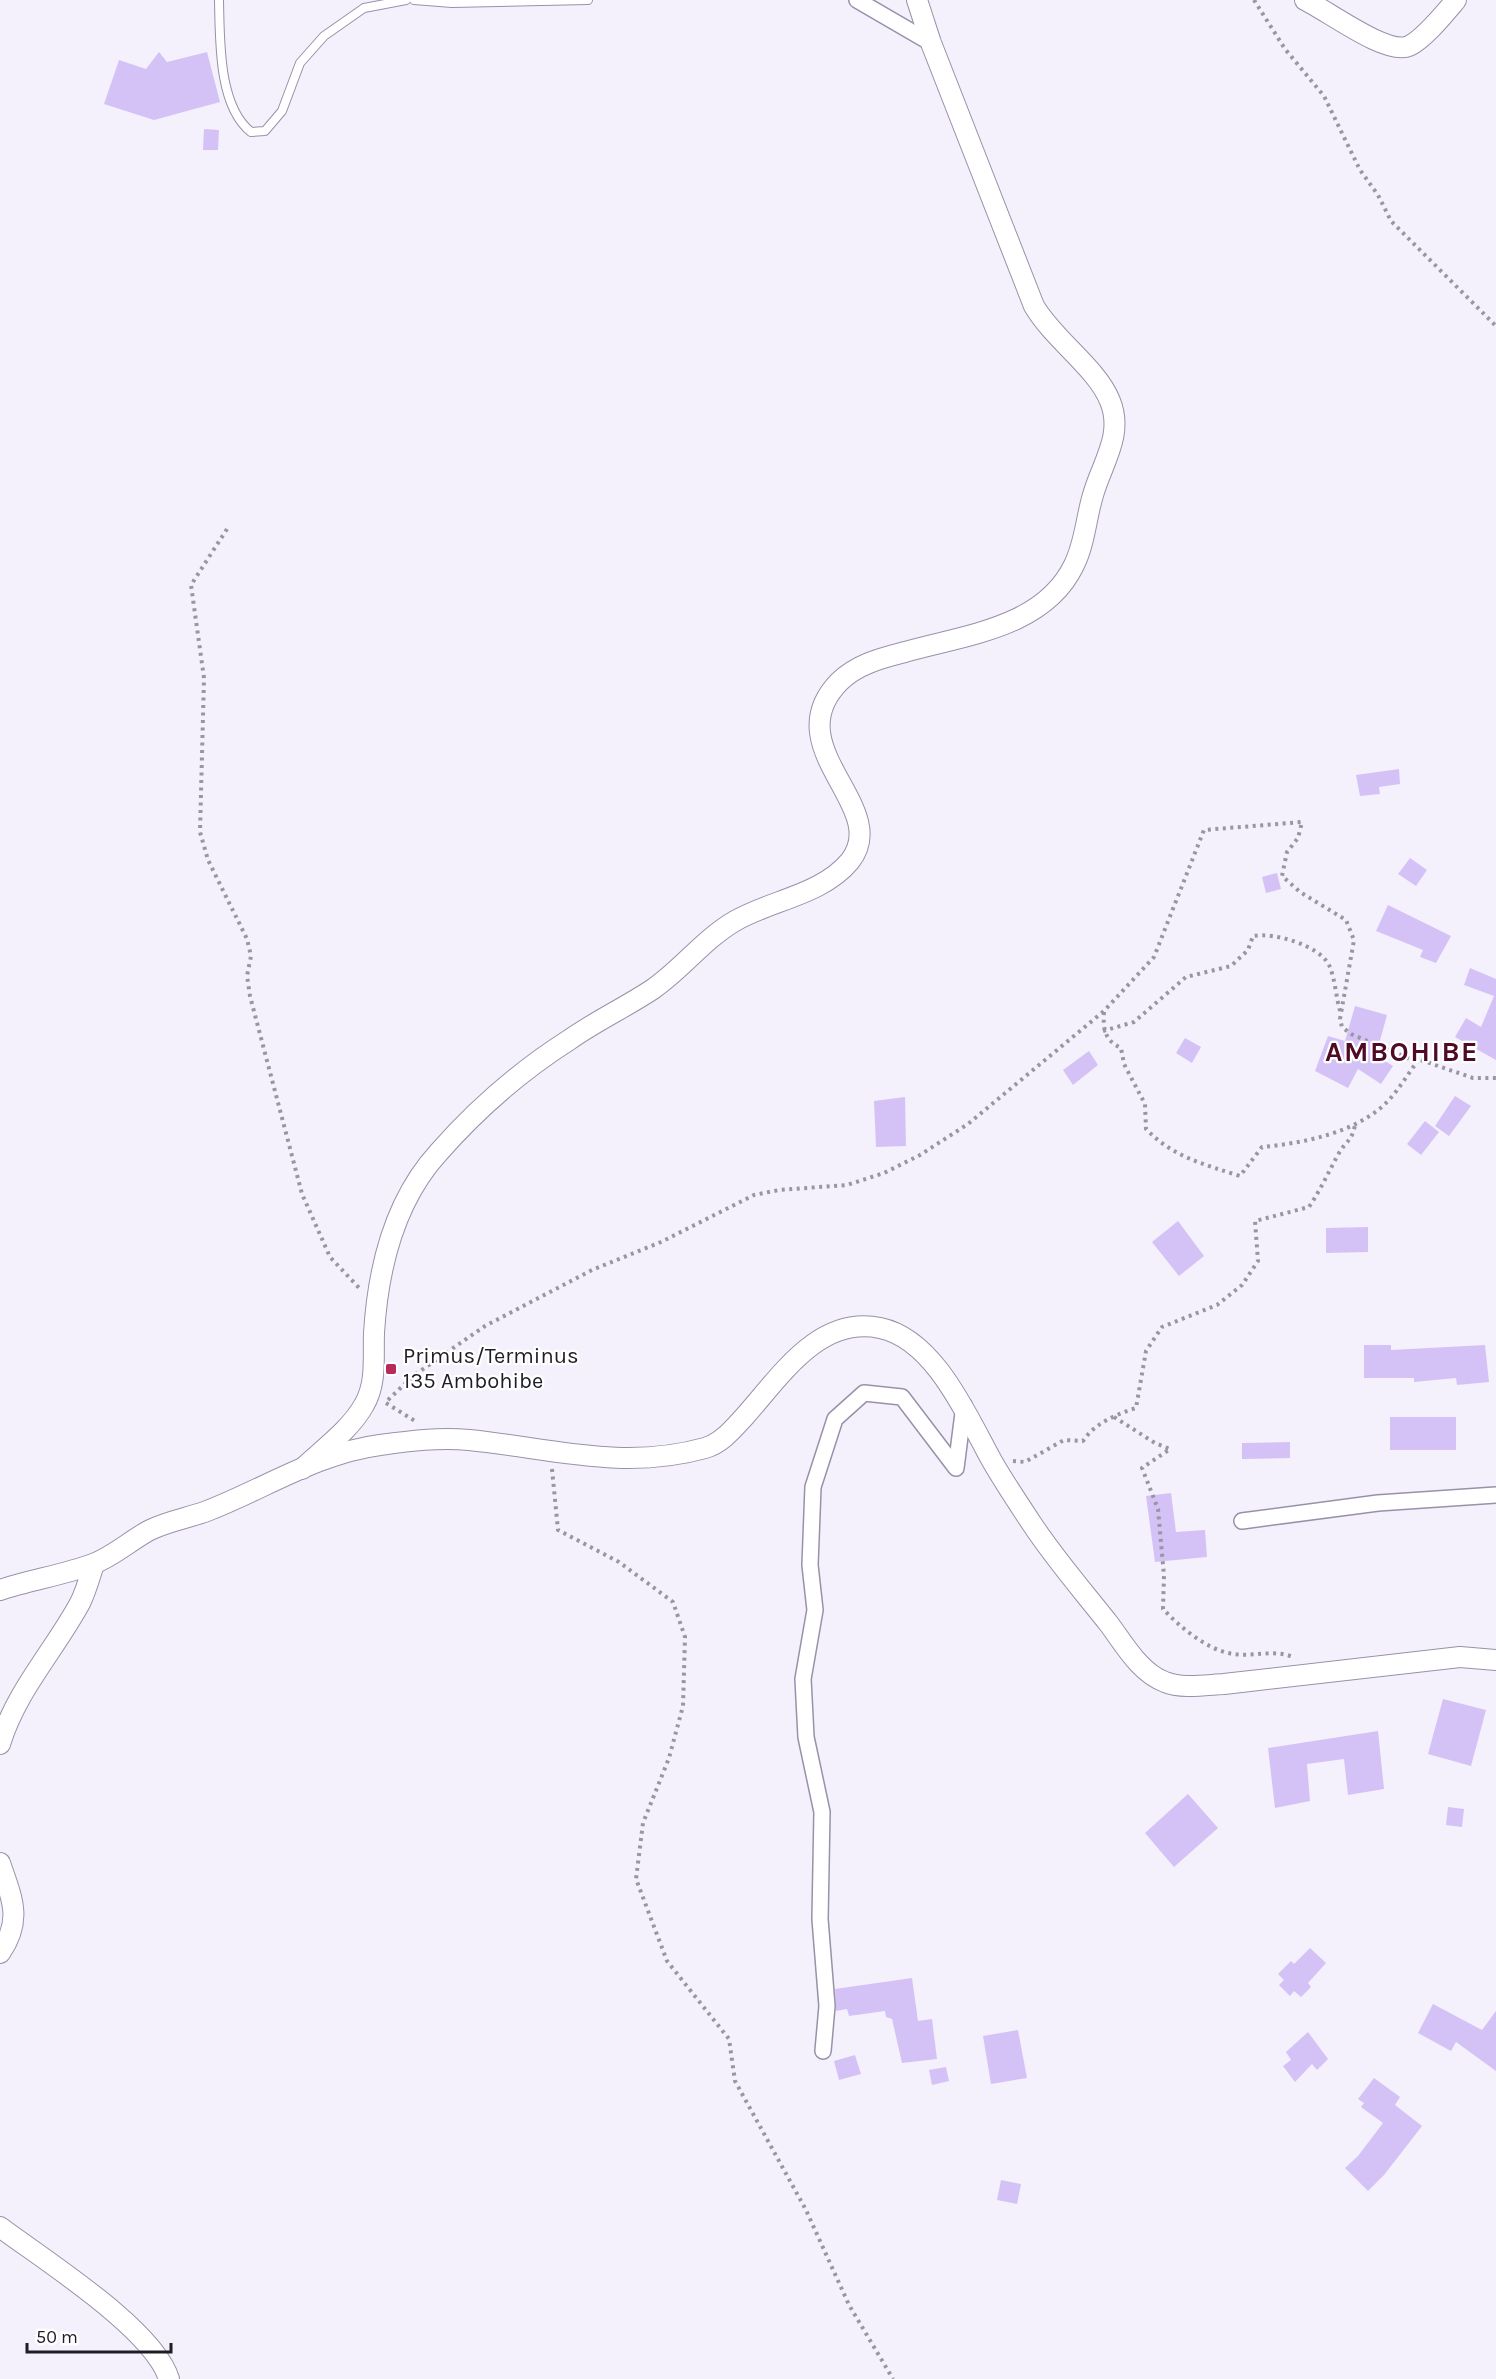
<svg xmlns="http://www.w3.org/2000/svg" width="1496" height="2379" font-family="Karla,sans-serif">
  <rect width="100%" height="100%" fill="#f4f1fc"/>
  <g fill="#d4c2f7">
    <polygon points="159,52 167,62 207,52 220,102 154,120 104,104 119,60 146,69"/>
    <polygon points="204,129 219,130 218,150 203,150"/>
    <polygon points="1399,769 1400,784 1379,787 1380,794 1360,796 1356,775"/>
    <polygon points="1410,858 1427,870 1416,886 1398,874"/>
    <polygon points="1277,873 1281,889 1266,893 1262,877"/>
    <polygon points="1388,905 1451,936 1436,963 1420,957 1423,950 1376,931"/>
    <polygon points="1470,968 1496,979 1496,1060 1455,1037 1466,1018 1481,1027 1494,996 1464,985"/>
    <polygon points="1355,1006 1387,1015 1376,1055 1393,1066 1381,1084 1358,1069 1348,1088 1315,1071 1328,1036 1345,1041"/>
    <polygon points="1185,1038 1201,1047 1192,1063 1176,1053"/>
    <polygon points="1089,1051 1098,1065 1073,1085 1063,1070"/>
    <polygon points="1455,1096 1471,1106 1449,1136 1435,1126"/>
    <polygon points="905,1097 906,1146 876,1147 874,1101"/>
    <polygon points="1425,1121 1439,1132 1421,1155 1407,1144"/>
    <polygon points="1178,1221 1204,1256 1179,1276 1152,1242"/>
    <polygon points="1368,1227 1368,1252 1326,1253 1326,1228"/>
    <polygon points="1364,1345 1391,1345 1391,1350 1485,1345 1489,1382 1457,1385 1456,1378 1414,1382 1414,1378 1364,1378"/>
    <rect x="1390" y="1417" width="66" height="33"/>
    <polygon points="1290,1442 1290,1458 1242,1459 1242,1443"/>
    <polygon points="1171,1493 1176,1532 1205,1530 1207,1557 1155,1562 1146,1496"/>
    <polygon points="1443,1699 1486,1710 1471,1766 1428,1754"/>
    <polygon points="1378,1731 1384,1789 1348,1795 1344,1759 1307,1764 1310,1801 1275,1808 1268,1748"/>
    <polygon points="1188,1794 1218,1828 1174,1867 1145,1833"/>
    <polygon points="1448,1807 1464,1809 1462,1827 1446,1825"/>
    <polygon points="1310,1948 1326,1963 1308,1983 1311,1987 1301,1997 1294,1991 1290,1996 1279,1985 1284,1980 1278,1974 1291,1961 1294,1964"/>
    <polygon points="912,1978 918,2021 932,2019 937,2059 902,2063 892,2019 886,2017 885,2011 849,2016 847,2009 836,2011 835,1989"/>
    <polygon points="1433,2004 1482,2030 1496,2011 1496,2071 1456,2042 1451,2051 1418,2033"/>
    <polygon points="1018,2030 1027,2078 991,2084 983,2036"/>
    <polygon points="1308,2032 1328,2059 1317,2070 1312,2064 1295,2082 1283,2066 1291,2060 1286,2052"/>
    <polygon points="855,2055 861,2074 839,2080 834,2061"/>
    <polygon points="946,2067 949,2081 932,2085 929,2070"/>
    <polygon points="1374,2078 1400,2097 1395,2105 1422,2126 1384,2175 1368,2191 1345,2168 1358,2156 1383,2123 1361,2107 1364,2103 1358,2099"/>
    <polygon points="1001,2180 1021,2184 1017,2204 997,2200"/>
  </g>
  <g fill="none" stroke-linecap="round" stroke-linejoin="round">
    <g stroke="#9991a9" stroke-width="10">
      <g id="service">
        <path d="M219 0C220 39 218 106 251 132L265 131 282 111 300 63 324 36 364 8 406 0"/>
        <polyline points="414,0 452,3 588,0"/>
      </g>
    </g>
    <g stroke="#9991a9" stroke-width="18">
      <g id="minor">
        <polyline points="857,0 931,43"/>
        <polyline points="1242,1521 1378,1503 1496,1495"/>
        <polyline points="823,2051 827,2006 820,1919 822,1812 806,1737 803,1679 815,1610 810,1565 813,1487 835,1419 864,1393 902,1397 956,1468 964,1405"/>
      </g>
    </g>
    <g stroke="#9991a9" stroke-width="22">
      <g id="tertiary">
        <path d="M1305 0C1328 11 1387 56 1409 46 1424 39 1445 13 1456 0"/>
        <path d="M302 1469C323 1449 350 1430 364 1405 377 1383 373 1357 374 1333 378 1268 394 1201 439 1152 476 1110 522 1070 569 1040 596 1021 626 1007 653 989 682 969 704 939 735 921 771 900 822 895 850 861 893 807 775 748 839 682 857 664 882 658 905 652 964 635 1044 628 1074 565 1085 543 1086 518 1093 495 1102 463 1124 435 1110 401 1097 368 1054 340 1034 306L931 43 917 0"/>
        <path d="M0 1590C30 1580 63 1575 93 1564 114 1556 131 1540 150 1530 168 1521 188 1518 207 1511 264 1489 318 1453 380 1445 409 1441 439 1437 469 1440 549 1448 623 1471 705 1448 722 1443 733 1429 745 1416 780 1377 819 1315 880 1328 935 1339 968 1418 992 1461 1004 1482 1018 1503 1032 1524 1055 1559 1083 1591 1109 1624 1124 1644 1140 1673 1165 1682 1182 1689 1205 1685 1224 1684L1460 1657 1496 1660"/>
        <path d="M0 1744C16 1691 54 1651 80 1603 86 1591 90 1576 94 1564"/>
        <path d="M0 1863C12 1898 23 1920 0 1953"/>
        <path d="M0 2227C44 2260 154 2329 169 2379"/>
      </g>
    </g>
    <g stroke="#9996a1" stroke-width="4" stroke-dasharray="3 4.5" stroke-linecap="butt">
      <polyline points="1254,0 1285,49 1324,96 1360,170 1378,195 1391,221 1496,326"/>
      <polyline points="227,529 191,585 204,678 200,832 208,860 247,939 251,956 247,976 250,996 302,1194 330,1257 361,1290"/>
      <path d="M1104 1012C1103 1028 1104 1040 1121 1048L1124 1064 1145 1104 1146 1129C1173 1157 1203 1164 1240 1176L1262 1147C1304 1143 1355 1133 1386 1103 1398 1091 1407 1075 1417 1062"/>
      <path d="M1103 1031 1134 1022 1186 977 1231 966 1248 950 1253 936C1273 932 1319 945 1329 965 1335 978 1336 997 1340 1011"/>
      <polyline points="388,1400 413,1376 485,1326 592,1270 661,1242 754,1195 779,1190 847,1185 884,1173 920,1155 968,1124 1104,1011 1154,957 1204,830 1302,822 1298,838 1287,852 1282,876 1300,892 1346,920 1354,940 1340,1019 1342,1027 1351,1034 1417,1062 1415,1058 1473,1078 1496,1078"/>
      <polyline points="386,1403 415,1421"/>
      <path d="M1114 1417 1155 1443 1170 1449 1142 1468 1158 1509 1164 1576 1163 1609C1180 1627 1207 1650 1233 1654 1253 1657 1274 1649 1293 1657"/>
      <path d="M1013 1461 1025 1462 1064 1440 1083 1441C1095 1423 1115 1415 1136 1408L1146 1351 1162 1327 1217 1305 1242 1285 1258 1261 1255 1221 1309 1207C1321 1189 1329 1171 1339 1153 1346 1141 1352 1141 1355 1125"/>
      <polyline points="552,1469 558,1530 619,1562 673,1602 685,1637 683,1706 669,1758 643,1823 636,1879 667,1961 729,2039 735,2081 806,2210 849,2305 893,2379"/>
    </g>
    <use href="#service" stroke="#fff" stroke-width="8"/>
    <use href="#minor" stroke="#fff" stroke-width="15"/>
    <use href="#tertiary" stroke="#fff" stroke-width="20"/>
  </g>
  <rect fill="#b82a5c" stroke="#fff" stroke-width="2" x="385" y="1363" width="12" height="12" rx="3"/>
  <g text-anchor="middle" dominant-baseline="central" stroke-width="4.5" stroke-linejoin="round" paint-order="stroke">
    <g font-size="22" fill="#201d26" stroke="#fff" text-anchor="start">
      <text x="403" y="1356">Primus/Terminus<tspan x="403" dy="25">135 Ambohibe</tspan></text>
    </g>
    <g font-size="28" font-weight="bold" letter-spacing="1.5" fill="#500b24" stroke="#fff">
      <text x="1402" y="1051">AMBOHIBE</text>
    </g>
  </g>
  <path d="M27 2343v9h144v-9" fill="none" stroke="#201d26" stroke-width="3"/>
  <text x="36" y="2343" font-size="18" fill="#201d26" stroke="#ffffff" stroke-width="4.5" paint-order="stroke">50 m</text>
</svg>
